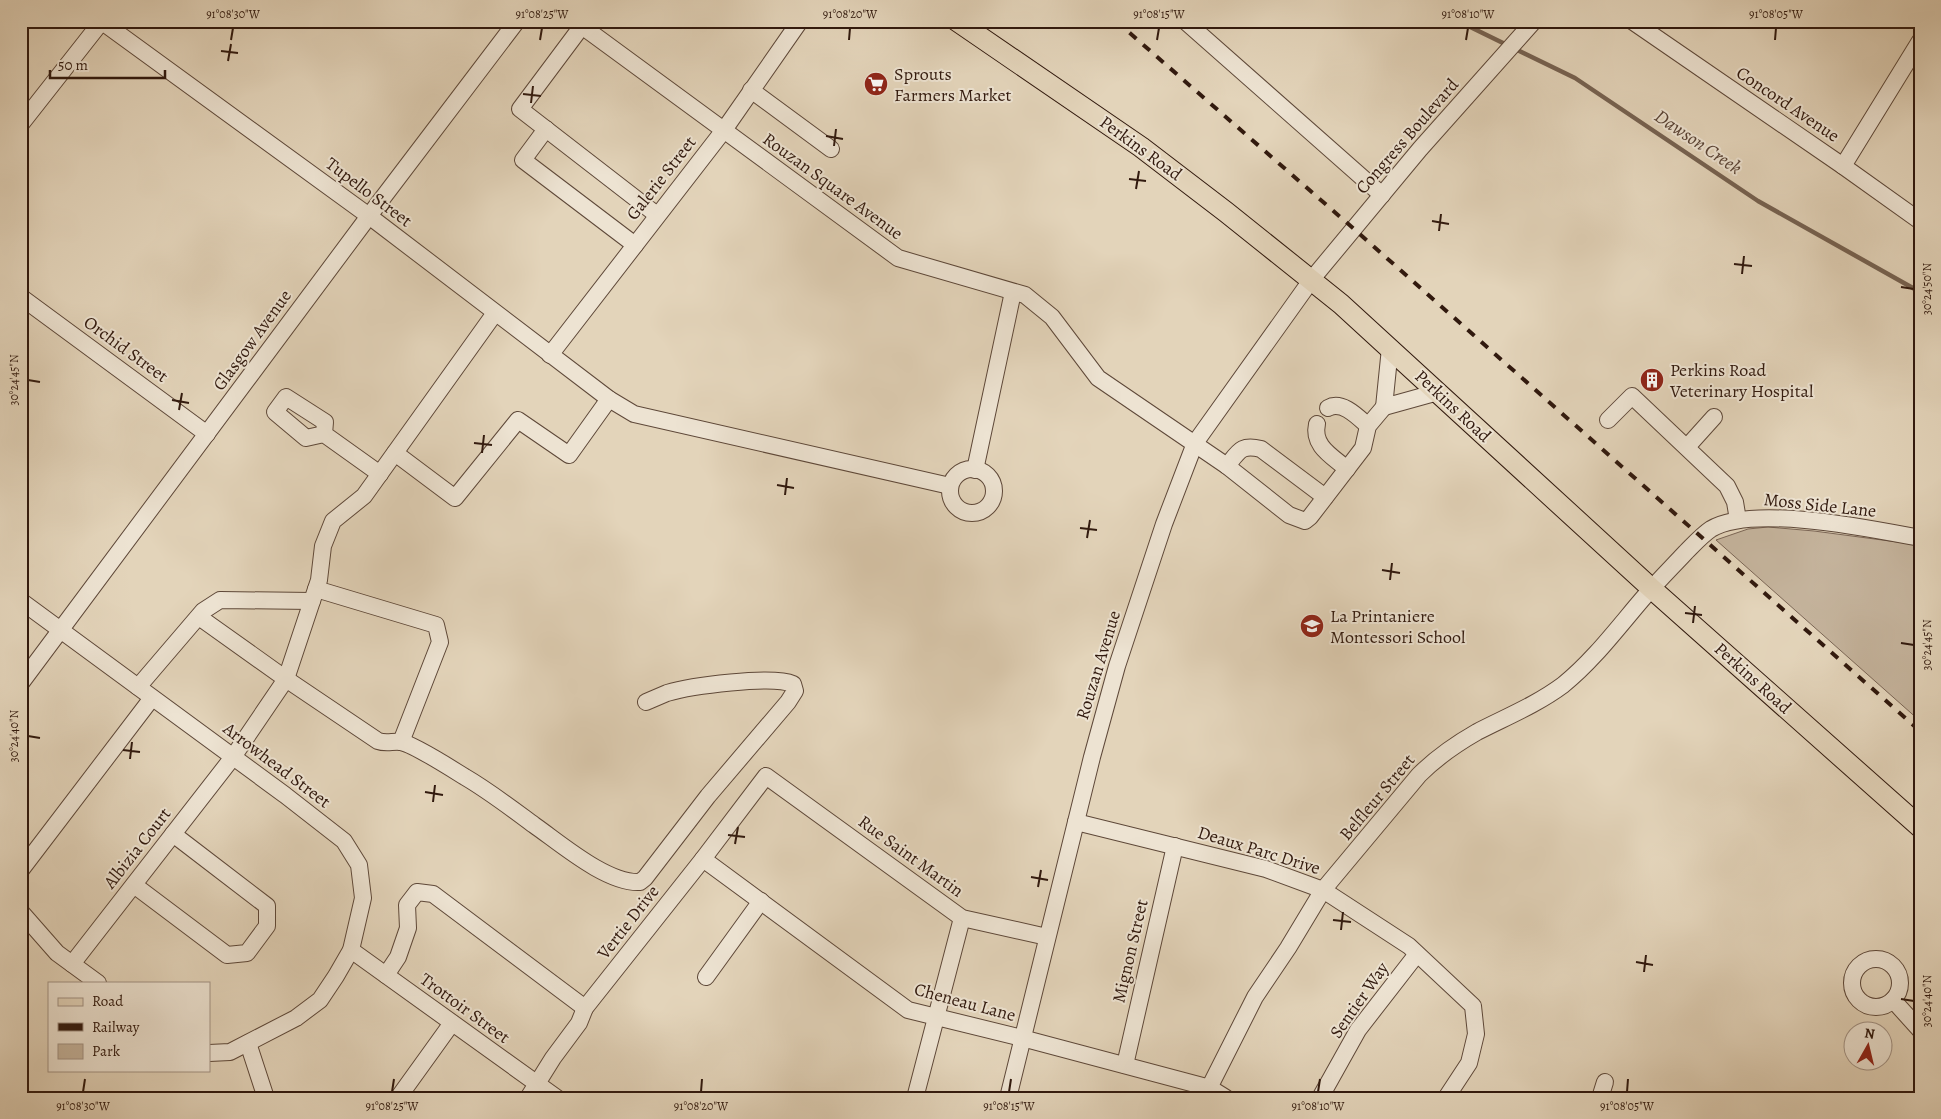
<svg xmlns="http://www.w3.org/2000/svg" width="1941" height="1119" font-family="Alegreya,serif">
  <rect width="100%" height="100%" fill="#e3d4ba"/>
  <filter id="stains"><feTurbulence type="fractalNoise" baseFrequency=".004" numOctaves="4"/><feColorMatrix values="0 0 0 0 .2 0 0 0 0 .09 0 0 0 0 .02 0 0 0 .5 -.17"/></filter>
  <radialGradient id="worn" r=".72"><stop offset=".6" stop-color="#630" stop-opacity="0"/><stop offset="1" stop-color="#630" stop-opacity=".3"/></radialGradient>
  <polygon fill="#c5b49d" stroke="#7b6656" points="1768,527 1814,531 1920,545 1920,721 1716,540 1748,529"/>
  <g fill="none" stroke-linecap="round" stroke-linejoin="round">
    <polyline stroke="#776352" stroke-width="4.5" points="1458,21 1575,78 1758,201 1920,292"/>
    <g stroke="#5e4839" stroke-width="18">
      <g id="minor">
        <polyline points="101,21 369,216 609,399 634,414 950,486"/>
        <polyline points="575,21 898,258 1025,295 1052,317 1098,378 1227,466 1289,515 1305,521 1310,517 1363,448 1368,426 1384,407"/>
        <polyline points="1185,21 1382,195"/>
        <polyline points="1632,21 1843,166 1920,221"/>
        <polyline points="582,26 520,109 657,215"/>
        <polyline points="751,90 831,149"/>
        <polyline points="21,124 102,21"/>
        <polyline points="546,129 523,160 635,245"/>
        <polyline points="1843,166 1920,41"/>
        <polyline points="21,297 207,434"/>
        <polyline points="1390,348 1384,407 1438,392"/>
        <polyline points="550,355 724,130 800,21"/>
        <path d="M1328 408C1342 400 1358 417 1368 426"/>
        <polyline points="1608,420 1632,396 1727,486 1735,502 1738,520"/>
        <path d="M1317 424C1312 446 1332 456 1347 469"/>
        <polyline points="324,434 306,438 275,412 286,397 325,422 324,434 380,474"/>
        <polyline points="1687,447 1714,417"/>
        <polyline points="395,453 455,498 518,420 569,455 609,399"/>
        <path d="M1227 466C1239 451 1241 444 1261 449L1325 497"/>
        <circle cx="972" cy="491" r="22"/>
        <polyline points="975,470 1013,292"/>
        <polyline points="316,589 436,625 440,642 401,742"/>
        <polyline points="21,601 285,795 344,841 359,865 363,898 351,950 336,976 320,1000 296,1018 230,1052 209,1053"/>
        <path d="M199 617 286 679 378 741C386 744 393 741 401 742 413 744 452 769 465 777 489 791 511 808 534 825 560 843 607 884 640 882L645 878 708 796 788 702 795 691 793 684C772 675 690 686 667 693 660 696 653 699 646 702"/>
        <polyline points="21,683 369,216 517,21"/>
        <polyline points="138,687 203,611 220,600 312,601"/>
        <polyline points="1076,822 1266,869 1323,890 1409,946 1473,1006 1476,1034 1469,1063 1446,1098"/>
        <polyline points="703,859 908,1010 1022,1038 1210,1088 1226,1098"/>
        <polyline points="21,870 152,698"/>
        <polyline points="134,885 227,955 247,953 267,926 267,906 173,834"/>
        <polyline points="21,912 57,953 98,983"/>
        <polyline points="351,950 557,1098"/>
        <circle cx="1876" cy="983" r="24"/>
        <polyline points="72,964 233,757 286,679 319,580 323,546 333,521 364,496 495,313"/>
        <polyline points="386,975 398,957 408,928 407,905 417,892 433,894 585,1008"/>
        <polyline points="706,977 761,901"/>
        <polyline points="1893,1000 1920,1030"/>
        <polyline points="248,1043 266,1098"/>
        <polyline points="1125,1065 1175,846"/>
        <polyline points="398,1098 452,1023"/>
        <polyline points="528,1098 553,1058 579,1023 585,1008 703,859 766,776 962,918 1047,937"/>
        <polyline points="915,1098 962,918"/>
        <polyline points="1008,1098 1092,757 1117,666 1164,524 1195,443 1312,279 1420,149 1534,21"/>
        <path d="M1204 1098 1255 997 1288 948 1323 890 1419 775C1436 758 1456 744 1477 732 1506 717 1536 705 1563 685 1594 660 1619 626 1645 596 1658 581 1672 567 1686 552 1694 544 1702 535 1711 529 1752 504 1872 529 1920 538"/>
        <polyline points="1320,1098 1358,1030 1417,954"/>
        <polyline points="1600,1098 1605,1082"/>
      </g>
    </g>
    <g stroke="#31190e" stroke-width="22">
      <polyline id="major" points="957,21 1141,147 1226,212 1341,304 1652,589 1920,827"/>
    </g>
    <use href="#minor" stroke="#ede3d2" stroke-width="16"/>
    <use href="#major" stroke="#e3d4ba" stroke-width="20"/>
    <polyline stroke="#31190e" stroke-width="4" stroke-dasharray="9 9" stroke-linecap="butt" points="1116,21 1354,229 1920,731"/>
  </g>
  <path fill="none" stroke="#31190e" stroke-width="2" d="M231 40 233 28M540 40 542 28M849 40 850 28M1157 40 1159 28M1466 40 1468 28M1775 40 1776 28M221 51 238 53M228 61 231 44M523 94 541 96M531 103 533 86M826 136 843 139M834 146 836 129M1129 179 1146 181M1136 189 1139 171M1432 221 1449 224M1439 231 1441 214M1734 264 1752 266M1742 274 1744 256M1901 287 1914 289M28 380 40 382M172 400 189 403M179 410 182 393M474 443 492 445M482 453 484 435M777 485 794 488M785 495 787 478M1080 528 1097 530M1087 538 1090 520M1382 570 1400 573M1390 580 1392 563M1685 613 1702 615M1693 623 1695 606M1901 643 1914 645M28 736 40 738M123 750 140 752M130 759 132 742M425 792 443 795M433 802 435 785M728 835 745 837M735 844 738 827M1031 877 1048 880M1038 887 1041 870M1333 920 1351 922M1341 930 1343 912M1636 962 1653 965M1644 972 1646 955M1901 999 1914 1001M83 1092 85 1079M392 1092 394 1079M701 1092 702 1079M1009 1092 1011 1079M1318 1092 1320 1079M1627 1092 1628 1079"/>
  <defs>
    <g id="supermarket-disc" transform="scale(1.25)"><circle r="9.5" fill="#8f2418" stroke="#ede3d2"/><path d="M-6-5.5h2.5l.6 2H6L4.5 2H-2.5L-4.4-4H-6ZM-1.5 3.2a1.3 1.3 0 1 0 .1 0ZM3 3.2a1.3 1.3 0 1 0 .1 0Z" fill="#fff"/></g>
    <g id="building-disc" transform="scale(1.25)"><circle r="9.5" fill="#8f2418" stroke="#ede3d2"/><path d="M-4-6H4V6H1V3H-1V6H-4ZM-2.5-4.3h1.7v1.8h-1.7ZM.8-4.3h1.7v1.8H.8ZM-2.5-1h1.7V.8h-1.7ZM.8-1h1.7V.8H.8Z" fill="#fff"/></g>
    <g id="school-disc" transform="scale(1.25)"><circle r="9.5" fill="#8f2418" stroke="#ede3d2"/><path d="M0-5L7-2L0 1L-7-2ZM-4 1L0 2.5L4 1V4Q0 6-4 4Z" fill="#fff"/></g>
  </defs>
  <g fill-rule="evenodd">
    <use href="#supermarket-disc" x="876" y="84"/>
    <use href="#building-disc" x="1652" y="380"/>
    <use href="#school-disc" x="1312" y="626"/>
  </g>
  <g text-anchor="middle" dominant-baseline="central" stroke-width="4" stroke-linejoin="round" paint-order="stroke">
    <g font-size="18" fill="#31190e" stroke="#ede3d2" text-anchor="start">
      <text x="894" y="74">Sprouts<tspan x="894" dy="21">Farmers Market</tspan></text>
      <text x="1670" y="370">Perkins Road<tspan x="1670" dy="21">Veterinary Hospital</tspan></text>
      <text x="1330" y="616">La Printaniere<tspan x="1330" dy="21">Montessori School</tspan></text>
    </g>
    <g font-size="18" fill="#31190e" stroke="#ede3d2">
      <text transform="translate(1788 104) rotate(34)">Concord Avenue</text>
      <text transform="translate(1407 136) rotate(-49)">Congress Boulevard</text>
      <text transform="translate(1141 148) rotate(36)">Perkins Road</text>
      <text transform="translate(661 178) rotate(-52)">Galerie Street</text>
      <text transform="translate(833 186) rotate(36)">Rouzan Square Avenue</text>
      <text transform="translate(369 192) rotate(37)">Tupello Street</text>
      <text transform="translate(252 340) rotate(-54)">Glasgow Avenue</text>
      <text transform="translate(126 349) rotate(36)">Orchid Street</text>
      <text transform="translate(1453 406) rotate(43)">Perkins Road</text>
      <text transform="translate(1820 505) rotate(6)">Moss Side Lane</text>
      <text transform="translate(1098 665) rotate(-73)">Rouzan Avenue</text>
      <text transform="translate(1753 678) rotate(42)">Perkins Road</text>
      <text transform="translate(277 765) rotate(37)">Arrowhead Street</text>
      <text transform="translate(1377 797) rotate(-50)">Belfleur Street</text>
      <text transform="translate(137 848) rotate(-52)">Albizia Court</text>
      <text transform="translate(1259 850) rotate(17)">Deaux Parc Drive</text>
      <text transform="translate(911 856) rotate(36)">Rue Saint Martin</text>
      <text transform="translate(628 922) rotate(-52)">Vertie Drive</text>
      <text transform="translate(1130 951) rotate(-77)">Mignon Street</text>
      <text transform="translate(1359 1000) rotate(-55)">Sentier Way</text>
      <text transform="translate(965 1002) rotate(15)">Cheneau Lane</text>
      <text transform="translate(465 1008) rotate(36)">Trottoir Street</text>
    </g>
    <g font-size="19" font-style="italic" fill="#5a4436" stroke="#ede3d2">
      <text transform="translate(1698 142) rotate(34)">Dawson Creek</text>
    </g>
  </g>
  <rect width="1941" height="1119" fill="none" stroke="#e3d4ba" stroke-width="55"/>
  <rect x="48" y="982" width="162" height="90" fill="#ede3d2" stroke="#a29284"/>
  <rect x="58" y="998" width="25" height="8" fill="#e3d4ba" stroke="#a29284"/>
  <text x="92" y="1006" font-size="15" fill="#31190e">Road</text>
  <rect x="58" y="1023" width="25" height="8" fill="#31190e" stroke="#a29284"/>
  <text x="92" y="1032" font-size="15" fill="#31190e">Railway</text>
  <rect x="58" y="1044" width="25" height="15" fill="#c5b49d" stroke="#a29284"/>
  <text x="92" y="1056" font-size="15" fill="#31190e">Park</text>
  <g transform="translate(1868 1046) rotate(8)"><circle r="24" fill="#ede3d2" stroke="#a29284"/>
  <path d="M0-4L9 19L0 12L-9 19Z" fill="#8f2418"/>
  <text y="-8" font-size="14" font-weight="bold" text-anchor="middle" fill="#31190e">N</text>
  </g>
  <path d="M50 70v8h115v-8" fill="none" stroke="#31190e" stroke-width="2.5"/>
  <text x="58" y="70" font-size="15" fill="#31190e" stroke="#ede3d2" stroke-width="4" paint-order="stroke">50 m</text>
  <rect x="28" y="28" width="1886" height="1064" fill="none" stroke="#31190e" stroke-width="2"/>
  <g font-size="12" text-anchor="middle" fill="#31190e">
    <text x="233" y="18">91°08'30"W</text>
    <text x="542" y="18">91°08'25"W</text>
    <text x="850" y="18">91°08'20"W</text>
    <text x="1159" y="18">91°08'15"W</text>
    <text x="1468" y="18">91°08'10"W</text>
    <text x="1776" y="18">91°08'05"W</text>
    <text transform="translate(1927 289) rotate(-90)" y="4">30°24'50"N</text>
    <text transform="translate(14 380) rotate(-90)" y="4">30°24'45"N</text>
    <text transform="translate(1927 645) rotate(-90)" y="4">30°24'45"N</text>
    <text transform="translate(14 736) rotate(-90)" y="4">30°24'40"N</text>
    <text transform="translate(1927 1001) rotate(-90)" y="4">30°24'40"N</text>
    <text x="83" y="1110">91°08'30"W</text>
    <text x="392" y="1110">91°08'25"W</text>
    <text x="701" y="1110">91°08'20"W</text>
    <text x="1009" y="1110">91°08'15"W</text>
    <text x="1318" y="1110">91°08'10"W</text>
    <text x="1627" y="1110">91°08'05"W</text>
  </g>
  <rect width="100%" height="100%" filter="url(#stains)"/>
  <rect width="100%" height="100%" fill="url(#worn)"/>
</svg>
